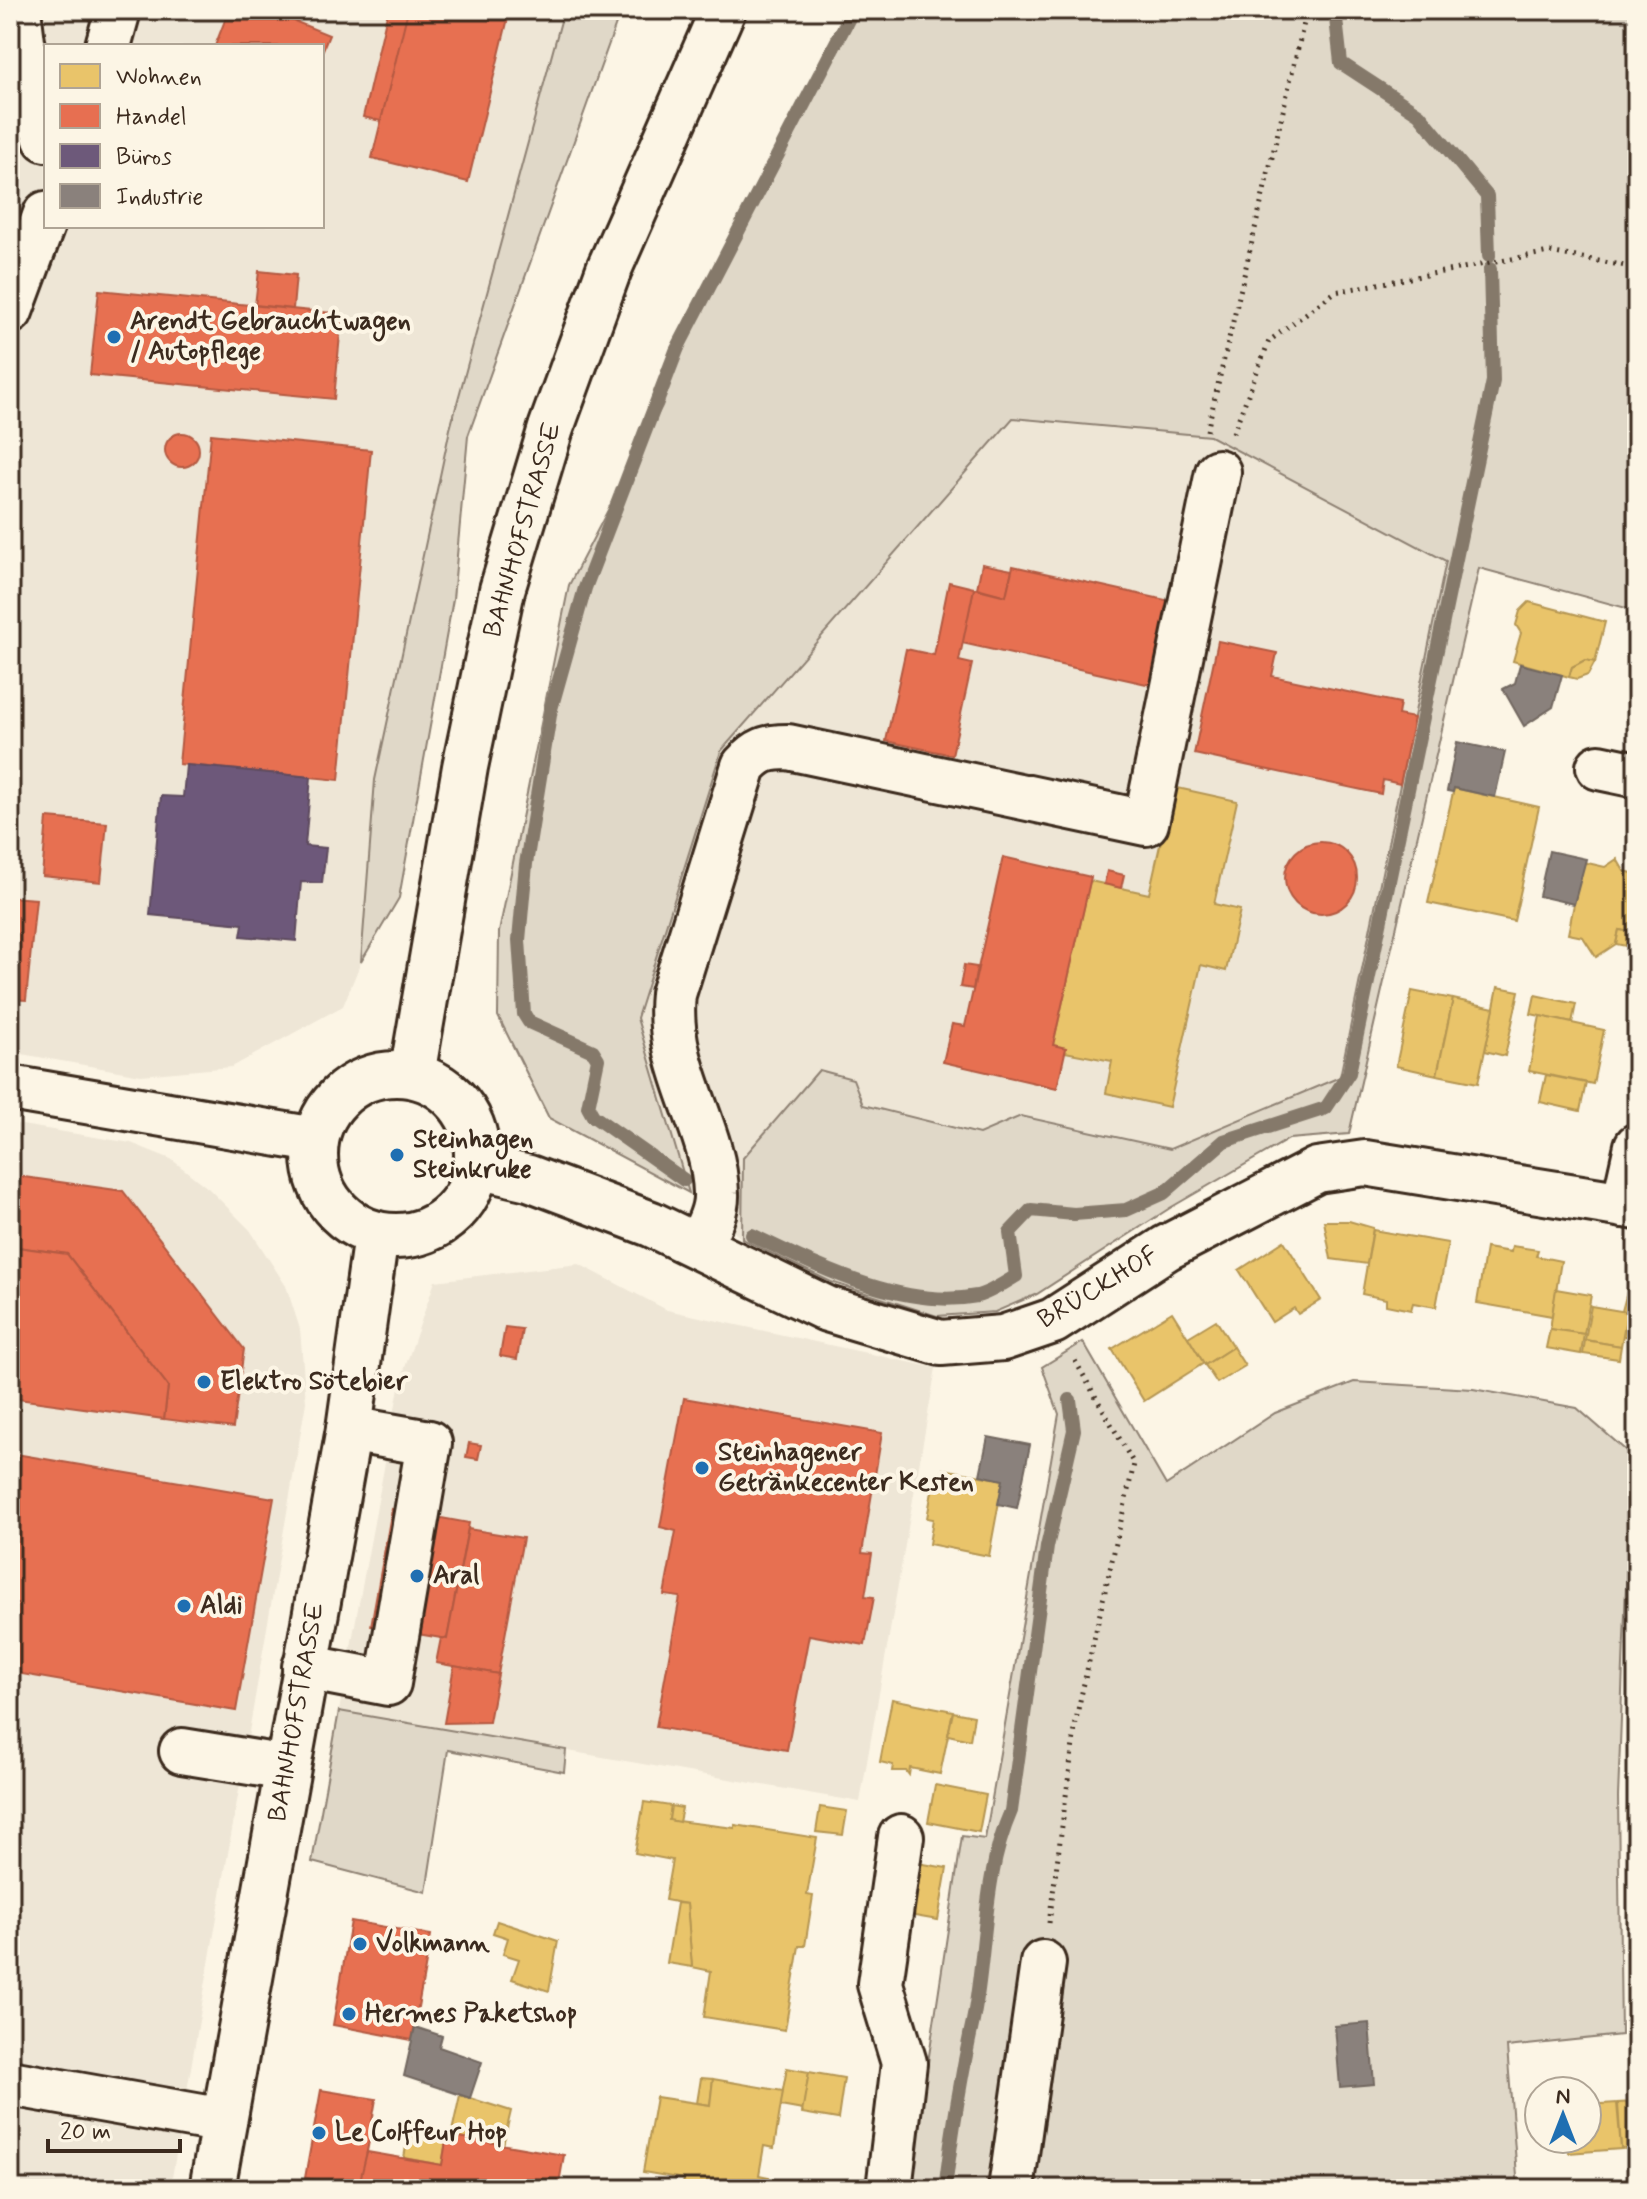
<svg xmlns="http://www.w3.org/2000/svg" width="1647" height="2199" font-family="Mynerve,sans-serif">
  <rect width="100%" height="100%" fill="#fcf5e5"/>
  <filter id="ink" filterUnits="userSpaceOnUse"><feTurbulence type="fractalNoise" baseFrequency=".0125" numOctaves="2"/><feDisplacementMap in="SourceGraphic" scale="16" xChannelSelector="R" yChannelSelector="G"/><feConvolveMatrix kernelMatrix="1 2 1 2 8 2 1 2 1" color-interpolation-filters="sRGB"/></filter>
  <g filter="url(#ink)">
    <g fill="#eee6d6" fill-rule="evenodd">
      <path d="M10 10H564L450 429 375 780 361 962 343 1006 232 1067 141 1075 10 1052ZM46 46H322V226H46Z"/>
      <polygon points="1013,418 1210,436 1446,561 1340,1077 1170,1149 1021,1116 980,1134 863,1105 743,1158 742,1239 689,1193 637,1018 721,751"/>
      <polygon points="10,1123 131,1143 171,1159 209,1189 250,1230 286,1286 300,1329 306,1402 170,2189 10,2189"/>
      <polygon points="579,1264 667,1310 936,1368 860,1802 339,1711 400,1382 435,1281"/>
    </g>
    <g fill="#e0d8c8" stroke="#8e8173" stroke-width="2">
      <polygon points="564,10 621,10 468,436 453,599 399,898 361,962 375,780 450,429"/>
      <polygon points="853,10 1637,10 1637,611 1479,568 1349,1134 1289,1139 1170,1208 1037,1294 995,1312 937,1316 831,1282 742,1239 743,1158 819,1070 853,1079 863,1105 979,1134 1021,1116 1170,1149 1340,1077 1446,561 1210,436 1013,418 721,751 637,1018 689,1193 549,1118 498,1016 499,932 569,585 662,406 687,341"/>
      <polygon points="1083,1342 1166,1485 1275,1413 1354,1382 1473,1389 1577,1408 1631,1455 1618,1797 1621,2035 1507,2047 1518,2189 909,2189 962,1836 985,1839 1059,1414 1042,1367"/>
      <polygon points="339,1711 566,1750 564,1772 448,1750 426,1892 312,1862"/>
    </g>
    <g fill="#e9c46a" stroke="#b59653" stroke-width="2">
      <polygon points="1529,602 1605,622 1595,662 1585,660 1572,667 1569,677 1513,661 1521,633 1516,625 1520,611"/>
      <polygon points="1585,660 1595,662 1588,675 1577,679 1569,677 1572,667"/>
      <polygon points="1173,787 1237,801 1214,904 1240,910 1226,971 1201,965 1169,1107 1106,1093 1112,1061 1065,1052 1066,1048 1053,1045 1090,881 1149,894"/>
      <polygon points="1454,788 1539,807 1514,921 1428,903"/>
      <polygon points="1617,859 1624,871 1637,874 1637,933 1619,930 1616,944 1596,957 1583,937 1568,934 1574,904 1583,862 1605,867"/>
      <polygon points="1619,930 1637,933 1636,948 1616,944"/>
      <polygon points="1498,987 1519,991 1505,1056 1485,1051"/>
      <polygon points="1412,991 1453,999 1437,1075 1396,1066"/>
      <polygon points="1535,995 1576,1004 1572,1023 1531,1014"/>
      <polygon points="1453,999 1494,1008 1478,1083 1437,1075"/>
      <polygon points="1540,1016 1604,1030 1593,1084 1529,1071"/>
      <polygon points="1546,1075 1586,1083 1580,1111 1540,1102"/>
      <polygon points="1324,1221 1349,1221 1373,1228 1367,1264 1331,1259"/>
      <polygon points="1373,1230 1448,1243 1436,1307 1413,1303 1411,1310 1386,1305 1386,1299 1362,1294"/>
      <polygon points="1284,1241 1321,1300 1298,1314 1294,1308 1272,1322 1239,1270"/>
      <polygon points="1512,1246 1538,1250 1536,1256 1561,1261 1552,1316 1477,1303 1486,1248 1511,1252"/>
      <polygon points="1635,1262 1637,1262 1637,1338 1623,1336 1627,1312 1622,1311"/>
      <polygon points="1556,1289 1591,1295 1584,1334 1550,1329"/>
      <polygon points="1591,1306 1627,1312 1621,1346 1585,1340"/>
      <polygon points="1172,1312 1204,1363 1144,1401 1112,1349"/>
      <polygon points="1216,1320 1233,1347 1205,1365 1188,1337"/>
      <polygon points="1550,1329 1584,1334 1581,1354 1546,1348"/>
      <polygon points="1585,1340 1621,1346 1619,1359 1583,1354"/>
      <polygon points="1233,1347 1245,1366 1217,1383 1205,1365"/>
      <polygon points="943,1469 1003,1480 989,1556 929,1544 933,1519 927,1518 933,1486 939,1488"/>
      <polygon points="892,1699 953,1711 940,1774 910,1768 909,1775 906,1771 892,1771 893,1765 880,1762"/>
      <polygon points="953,1712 974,1716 970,1740 948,1735"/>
      <polygon points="935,1785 986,1795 979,1832 928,1822"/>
      <polygon points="644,1802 671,1806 669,1820 735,1828 735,1825 817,1838 807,1895 813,1896 805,1946 799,1946 785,2030 704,2017 711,1971 692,1967 687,1904 665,1900 672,1860 635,1853"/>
      <polygon points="671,1806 682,1808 679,1822 669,1820"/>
      <polygon points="820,1807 847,1811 843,1835 816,1832"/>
      <rect x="1627" y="1811" width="10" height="27"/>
      <polygon points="912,1862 947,1868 938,1920 903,1914"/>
      <polygon points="677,1903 687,1904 692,1967 667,1963"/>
      <polygon points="497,1921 558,1941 549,1991 512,1979 519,1959 503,1954 508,1938 493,1933"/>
      <polygon points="787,2068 809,2072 803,2110 780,2106"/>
      <polygon points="809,2072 844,2078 838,2119 802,2113"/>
      <polygon points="701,2078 713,2079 710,2105 697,2103"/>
      <polygon points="713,2079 783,2091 774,2148 764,2146 759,2175 769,2177 767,2189 682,2189 684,2179 643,2172 656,2097 710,2105"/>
      <polygon points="460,2095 511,2111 503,2145 451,2136"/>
      <polygon points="1635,2102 1637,2148 1621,2149 1618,2103"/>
      <polygon points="1617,2103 1621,2149 1569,2153 1568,2139 1587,2139 1587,2105"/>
      <polygon points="409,2128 447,2135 442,2165 404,2158"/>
    </g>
    <g fill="#e76f51" stroke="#b35a42" stroke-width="2">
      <polygon points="229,10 267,10 329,35 322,52 322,46 215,46"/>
      <polygon points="388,10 409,10 381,121 363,117"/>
      <polygon points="408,10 510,10 468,182 372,158"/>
      <polygon points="259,271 296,275 293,309 255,305"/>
      <polygon points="99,290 342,314 334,399 90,375"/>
      <circle cx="182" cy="450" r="17"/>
      <polygon points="211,434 371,450 339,780 179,764"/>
      <polygon points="982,564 1012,570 1006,596 977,588"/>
      <polygon points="1013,566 1170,601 1151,685 962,643 974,588 1006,596"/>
      <polygon points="949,582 974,588 959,661 972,664 952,755 886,741 906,649 934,655"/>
      <polygon points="1218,641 1277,653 1272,676 1400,703 1398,715 1414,718 1400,784 1383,780 1381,794 1194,754"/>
      <polygon points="47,818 107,823 101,882 42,876"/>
      <circle cx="1321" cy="878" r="36"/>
      <polygon points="1003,857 1091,877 1053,1045 1066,1048 1057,1088 943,1062 952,1024 965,1026"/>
      <polygon points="1107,871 1124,875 1121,888 1104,884"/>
      <polygon points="10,897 36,899 26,1000 10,999"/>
      <polygon points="964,965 977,967 973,989 960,987"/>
      <polygon points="10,1175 123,1191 244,1349 233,1428 164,1419 168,1386 67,1254 10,1246"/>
      <polygon points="10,1246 67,1254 168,1386 164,1419 10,1398"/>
      <polygon points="505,1327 522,1329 517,1359 500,1356"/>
      <polygon points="684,1398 882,1433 862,1553 872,1554 865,1596 874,1597 865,1645 809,1635 787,1750 656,1727 680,1597 664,1595 676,1531 660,1527"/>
      <polygon points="469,1443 481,1445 478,1459 466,1457"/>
      <polygon points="10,1453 274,1498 236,1711 10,1672"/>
      <polygon points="392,1509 469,1523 447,1639 371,1626"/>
      <polygon points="468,1529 523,1538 498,1674 436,1663 441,1638 447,1639"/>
      <polygon points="454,1666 498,1674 489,1722 444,1723"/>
      <polygon points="351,1921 431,1935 412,2040 333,2025"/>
      <polygon points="321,2090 376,2099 372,2122 377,2123 374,2142 369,2141 360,2188 305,2178"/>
      <polygon points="447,2135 564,2155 558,2189 358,2189 367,2152 442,2165"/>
    </g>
    <polygon fill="#6d597a" stroke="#5e4b5e" stroke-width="2" points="186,765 311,777 305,846 326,848 322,883 301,882 296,941 241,936 243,924 150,915 161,796 183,797"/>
    <g fill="#8a817c" stroke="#726760" stroke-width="2">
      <polygon points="1520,664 1562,675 1553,707 1524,726 1503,689 1515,683"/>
      <polygon points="1457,742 1505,752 1495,797 1454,788 1453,792 1447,791"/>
      <polygon points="1549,851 1586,859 1574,904 1539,896"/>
      <polygon points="988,1437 1030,1445 1017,1508 998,1504 1003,1480 980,1475"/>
      <polygon points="1369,2023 1374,2084 1340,2087 1335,2026"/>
      <polygon points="415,2027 442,2036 439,2047 482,2062 470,2098 404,2076"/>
    </g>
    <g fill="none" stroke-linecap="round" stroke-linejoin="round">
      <g stroke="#85796b" stroke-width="14">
        <polyline points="1335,10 1341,63 1419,114 1487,196 1489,256"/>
        <polyline points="684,1180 593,1116 588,1107 598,1059 593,1051 529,1022 524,1014 519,940 526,864 551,709 585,588 676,351 853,10"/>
        <path d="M752 1235C817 1266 902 1310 977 1296 990 1293 1004 1283 1016 1276L1010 1232 1031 1210 1074 1214 1126 1210 1164 1193 1224 1141 1326 1108 1349 1073 1493 381 1490 269"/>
        <path d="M945 2189C952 2132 961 2076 973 2021 987 1951 982 1877 1011 1811L1047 1547 1074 1430 1070 1400"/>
      </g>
      <g stroke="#3b2a1e" stroke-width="50">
        <g id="minor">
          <polyline points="18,10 26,74 46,139"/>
          <polyline points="108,46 118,10"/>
          <polyline points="10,311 46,214"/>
          <polyline points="1599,767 1637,775"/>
          <circle cx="396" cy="1155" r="81"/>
          <polyline points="412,1075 465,767 502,590 551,428 609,269 723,10"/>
          <polyline points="10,1088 315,1140"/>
          <polyline points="477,1166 529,1178 651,1224 827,1309 941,1343 1003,1338 1053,1321 1166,1248 1317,1170 1365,1163 1637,1207"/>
          <polyline points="1624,1205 1637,1146"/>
          <path d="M699 1245C707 1229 717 1211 716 1193 714 1125 665 1070 673 994L744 766C758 750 767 747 788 747L1146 823 1218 472"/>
          <polyline points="305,1667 388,1683 429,1443 349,1429"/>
          <polyline points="182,1751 287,1768"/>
          <polyline points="10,2083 224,2121"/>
          <polyline points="212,2189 349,1429 376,1235"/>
          <polyline points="889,2189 904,2063 880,1984 901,1837"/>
          <polyline points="1011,2189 1043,1963"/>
        </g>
      </g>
      <g stroke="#3b2a1e" stroke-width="5" stroke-dasharray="2 6" stroke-linecap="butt">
        <polyline points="1207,431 1307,10"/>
        <polyline points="1233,433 1269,341 1335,292 1549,252 1637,268"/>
        <polyline points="1049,1923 1077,1714 1134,1464 1073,1357"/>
      </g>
      <use href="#minor" stroke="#fcf5e5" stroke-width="44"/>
    </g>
  </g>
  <g fill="#1f6fb2" stroke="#fcf5e5" stroke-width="3">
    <circle cx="114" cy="337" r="8"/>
    <circle cx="397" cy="1155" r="8"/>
    <circle cx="204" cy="1382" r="8"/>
    <circle cx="702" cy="1468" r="8"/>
    <circle cx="417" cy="1576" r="8"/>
    <circle cx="184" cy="1606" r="8"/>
    <circle cx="360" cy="1944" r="8"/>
    <circle cx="349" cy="2014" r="8"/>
    <circle cx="319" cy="2133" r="8"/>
  </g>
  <g text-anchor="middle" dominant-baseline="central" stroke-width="8" stroke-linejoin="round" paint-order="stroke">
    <g font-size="26" font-weight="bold" fill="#3b2a1e" stroke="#fcf5e5" text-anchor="start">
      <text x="130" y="322">Arendt Gebrauchtwagen<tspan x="130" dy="30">/ Autopflege</tspan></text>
      <text x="413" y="1140">Steinhagen<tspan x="413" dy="30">Steinkruke</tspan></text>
      <text x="220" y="1382">Elektro Sötebier</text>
      <text x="718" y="1453">Steinhagener<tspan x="718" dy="30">Getränkecenter Kesten</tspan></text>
      <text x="433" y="1576">Aral</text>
      <text x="200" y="1606">Aldi</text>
      <text x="376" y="1944">Volkmann</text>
      <text x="365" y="2014">Hermes Paketshop</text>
      <text x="335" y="2133">Le Colffeur Hop</text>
    </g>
    <g font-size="26" fill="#3b2a1e" stroke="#fcf5e5">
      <text transform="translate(523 530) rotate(-74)">BAHNHOFSTRASSE</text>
      <text transform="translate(1098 1288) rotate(-31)">BRÜCKHOF</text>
      <text transform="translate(297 1712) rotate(-80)">BAHNHOFSTRASSE</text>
    </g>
  </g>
  <rect width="1647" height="2199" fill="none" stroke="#fcf5e5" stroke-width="40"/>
  <rect x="20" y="20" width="1607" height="2159" fill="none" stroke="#3b2a1e" stroke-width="3" filter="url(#ink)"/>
  <rect x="44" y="44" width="280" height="184" fill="#fcf5e5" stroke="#afa495" stroke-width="2"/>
  <rect x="60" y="64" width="40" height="24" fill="#e9c46a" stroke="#afa495" stroke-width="2"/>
  <text x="116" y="84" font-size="24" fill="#3b2a1e">Wohnen</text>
  <rect x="60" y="104" width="40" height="24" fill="#e76f51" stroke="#afa495" stroke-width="2"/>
  <text x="116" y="124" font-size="24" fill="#3b2a1e">Handel</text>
  <rect x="60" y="144" width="40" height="24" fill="#6d597a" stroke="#afa495" stroke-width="2"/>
  <text x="116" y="164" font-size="24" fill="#3b2a1e">Büros</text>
  <rect x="60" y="184" width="40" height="24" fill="#8a817c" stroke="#afa495" stroke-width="2"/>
  <text x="116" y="204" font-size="24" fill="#3b2a1e">Industrie</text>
  <g transform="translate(1563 2115)"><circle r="38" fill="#fcf5e5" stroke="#afa495" stroke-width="2"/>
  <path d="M0-6L14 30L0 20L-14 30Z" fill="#1f6fb2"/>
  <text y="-12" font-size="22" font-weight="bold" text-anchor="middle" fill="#3b2a1e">N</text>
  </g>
  <path d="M48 2139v12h132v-12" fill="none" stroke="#3b2a1e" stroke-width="4"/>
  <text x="60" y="2139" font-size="24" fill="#3b2a1e" stroke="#fcf5e5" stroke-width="6" paint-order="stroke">20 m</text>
</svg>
